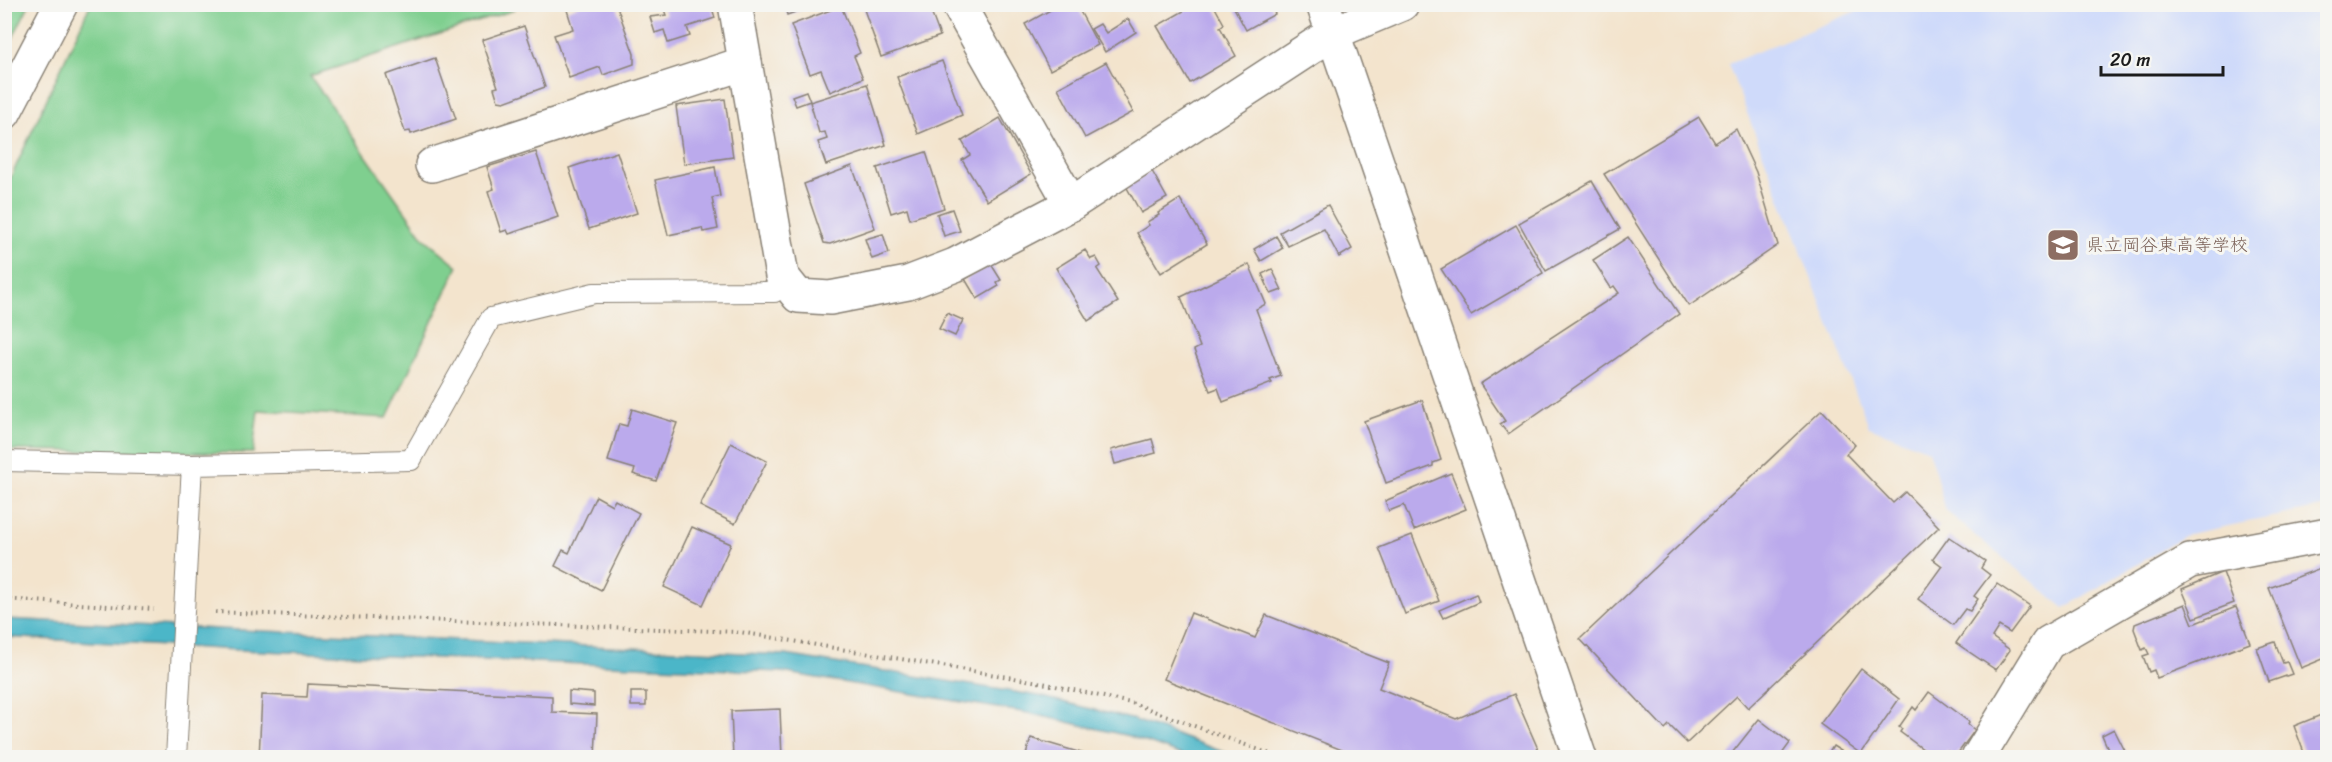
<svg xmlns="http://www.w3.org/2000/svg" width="2332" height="762" font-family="Sriracha,'Klee One',sans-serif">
  <rect width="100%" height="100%" fill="#f6f6f2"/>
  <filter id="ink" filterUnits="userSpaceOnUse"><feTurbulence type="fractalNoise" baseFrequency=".0167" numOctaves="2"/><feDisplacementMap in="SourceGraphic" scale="12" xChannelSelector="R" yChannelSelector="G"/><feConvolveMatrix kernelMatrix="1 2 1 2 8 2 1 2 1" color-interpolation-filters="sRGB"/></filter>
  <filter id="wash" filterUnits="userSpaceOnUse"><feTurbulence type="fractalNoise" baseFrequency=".008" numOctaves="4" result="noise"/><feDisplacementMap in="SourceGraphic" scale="24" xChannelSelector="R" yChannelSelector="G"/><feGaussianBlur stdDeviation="1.35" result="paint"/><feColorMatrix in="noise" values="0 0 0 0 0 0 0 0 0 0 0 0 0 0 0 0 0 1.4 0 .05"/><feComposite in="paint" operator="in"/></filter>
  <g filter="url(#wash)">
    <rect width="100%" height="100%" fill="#f3e4cd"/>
    <polygon fill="#cfdafa" points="1873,4 2327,5 2327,506 2188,534 2064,608 1946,511 1929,450 1869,427 1728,64"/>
    <g fill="#7fcf8f" stroke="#4e7656" stroke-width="1.5">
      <polygon points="5,4 29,5 5,53 4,5"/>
      <polygon points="90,5 512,5 514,10 310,76 424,238 458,266 387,418 258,410 253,453 5,450 5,190"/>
    </g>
    <polygon fill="#4bb6c8" stroke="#346972" stroke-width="1.5" points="4,619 786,655 1039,696 1135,720 1237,757 1188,757 1129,736 1028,713 781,672 238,650 5,637"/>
    <g id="blocks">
      <g fill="#bbaaec">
        <polygon points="583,4 616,4 634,54 634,64 603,75 600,67 569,78 554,35 573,29 567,10"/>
        <polygon points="662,4 711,4 715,18 687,27 690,36 668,43 664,30 655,33 650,17 666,15"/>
        <polygon points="784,4 815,4 815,5 787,15"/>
        <polygon points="862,4 928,4 940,36 881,57"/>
        <polygon points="1061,4 1076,4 1098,45 1050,70 1025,24"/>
        <polygon points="1196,4 1213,4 1224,24 1220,27 1236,56 1190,83 1157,26"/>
        <polygon points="1232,4 1270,4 1275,14 1246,30"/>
        <polygon points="841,6 860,53 854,56 863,78 830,92 821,70 810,74 791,25"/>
        <polygon points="1128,19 1136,32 1105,52 1091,29 1100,24 1106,33"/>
        <polygon points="524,26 545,87 504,102 498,101 494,88 498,87 482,40"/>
        <polygon points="435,58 456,119 411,134 410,131 405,132 386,75"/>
        <polygon points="942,61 962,115 918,134 897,77"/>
        <polygon points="1106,62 1133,112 1085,138 1058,88"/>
        <polygon points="867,84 886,145 826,165 818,142 827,139 825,132 819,133 810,102"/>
        <polygon points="806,91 810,101 796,106 792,96"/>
        <polygon points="725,99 733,157 684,164 676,106"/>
        <polygon points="1699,117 1715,143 1736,129 1756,172 1778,245 1689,306 1604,174"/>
        <polygon points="1000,118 1031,174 987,201 962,160 970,155 962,141"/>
        <polygon points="536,152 558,217 509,234 507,230 501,232 488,191 494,189 487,167"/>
        <polygon points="617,152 637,213 589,229 569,168"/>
        <polygon points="926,152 944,208 910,219 907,208 891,213 877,168"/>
        <polygon points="852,166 875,228 830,244 824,243 804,184"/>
        <polygon points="715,167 720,196 712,198 718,229 703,232 702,228 668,235 655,180"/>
        <polygon points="1152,171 1167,198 1141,213 1126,186"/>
        <polygon points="1592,181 1620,229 1546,271 1519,223"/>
        <polygon points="1180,199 1207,244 1161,273 1137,233 1149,225 1147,222 1159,215 1158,213"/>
        <polygon points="1328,205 1352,249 1339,257 1324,229 1288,246 1280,232"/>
        <polygon points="952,209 960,231 944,236 937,214"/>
        <polygon points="1516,225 1543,273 1471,315 1441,269"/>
        <polygon points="883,234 889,253 872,259 865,239"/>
        <polygon points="1276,236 1283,248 1261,261 1254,249"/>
        <polygon points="1628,237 1679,314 1508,434 1500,424 1505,421 1480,384 1619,293 1614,286 1611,288 1593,260"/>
        <polygon points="1085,250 1091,259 1096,257 1101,266 1097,269 1118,302 1088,321 1056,268"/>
        <polygon points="991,264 1001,280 997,282 999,286 977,299 965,279"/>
        <polygon points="1249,264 1266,304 1256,309 1281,376 1270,380 1272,383 1223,402 1218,388 1210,391 1194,350 1200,347 1181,297"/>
        <polygon points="1272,269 1282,290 1271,294 1262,274"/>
        <polygon points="947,313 963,320 955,336 939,329"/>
        <polygon points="1422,400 1441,460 1433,463 1433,466 1386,483 1364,421"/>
        <polygon points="632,409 677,423 656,481 633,474 635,469 608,461 619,424 627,426"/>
        <polygon points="1822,410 1855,445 1846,454 1893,503 1905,492 1939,527 1748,708 1737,696 1687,743 1669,725 1665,729 1580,639"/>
        <polygon points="1152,439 1156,453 1115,464 1111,450"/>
        <polygon points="731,443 767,461 735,524 700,506"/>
        <polygon points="1451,473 1466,509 1414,530 1404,505 1389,511 1385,501"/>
        <polygon points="596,496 612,505 615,500 639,513 601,590 555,566 563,550 569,553"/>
        <polygon points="692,527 731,544 703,605 664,587"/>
        <polygon points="1412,535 1439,601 1405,614 1379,548"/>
        <polygon points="1949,537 1985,561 1981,568 1990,575 1974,596 1978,599 1970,611 1965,609 1953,625 1918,599 1942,566 1933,559"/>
        <polygon points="2328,565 2328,657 2301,668 2269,588"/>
        <polygon points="2223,572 2234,603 2194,618 2182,589"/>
        <polygon points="1997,584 2030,606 2010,633 1999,626 1992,637 2010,650 1996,670 1956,643"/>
        <polygon points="1476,594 1479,602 1443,618 1439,610"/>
        <polygon points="2185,604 2193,624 2236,607 2250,643 2157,678 2154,670 2149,672 2143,656 2149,654 2146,648 2142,650 2134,629 2135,624"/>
        <polygon points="1191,613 1255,638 1266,615 1389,663 1379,688 1456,719 1514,694 1542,758 1362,758 1164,679"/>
        <polygon points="2275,642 2283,663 2287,662 2292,674 2269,682 2257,648"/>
        <polygon points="1861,669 1899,699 1861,754 1820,724"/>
        <polygon points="308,684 552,696 552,712 597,714 595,758 259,758 262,695 307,697"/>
        <polygon points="569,691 594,693 594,706 569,704"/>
        <rect x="631" y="692" width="15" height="14"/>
        <polygon points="1929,692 1969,722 1968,725 1975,730 1955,757 1947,751 1942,758 1935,758 1900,732 1902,729 1899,727 1913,707 1916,710"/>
        <polygon points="780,709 782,758 733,758 731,711"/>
        <polygon points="2326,713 2328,758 2306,758 2294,726"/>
        <polygon points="1759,719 1790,743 1779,758 1728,758"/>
        <polygon points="2114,729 2126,753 2112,758 2102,735"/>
        <polygon points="1031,738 1095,757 1095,758 1025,758"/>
        <polygon points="1833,746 1852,758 1826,758"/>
      </g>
    </g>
  </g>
  <g filter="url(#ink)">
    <use href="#blocks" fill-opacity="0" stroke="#888074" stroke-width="1.5"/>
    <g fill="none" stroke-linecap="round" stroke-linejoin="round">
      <g stroke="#888074" stroke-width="22">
        <g id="service">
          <polyline points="4,461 192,465 411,460 491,318 594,293 774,292 782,276"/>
          <polyline points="176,758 192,465"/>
        </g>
      </g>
      <g stroke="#888074" stroke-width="36">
        <g id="minor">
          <polyline points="735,4 782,276 798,296 830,298 908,283 955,265 1071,204 1333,33 1402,4"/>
          <polyline points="958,4 1071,204"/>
          <polyline points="4,113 61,4"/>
          <polyline points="432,165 745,63"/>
          <polyline points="1978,758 2048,643 2190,561 2328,535"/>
        </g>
      </g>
      <g stroke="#888074" stroke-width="36">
        <polyline id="tertiary" points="1323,4 1580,758"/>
      </g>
      <g stroke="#888074" stroke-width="4" stroke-dasharray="1.5 4.5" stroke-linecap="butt">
        <polyline points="4,599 154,609"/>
        <polyline points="215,612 739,632 1038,682 1135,704 1281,758"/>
      </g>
      <use href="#service" stroke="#fff" stroke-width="20"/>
      <use href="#minor" stroke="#fff" stroke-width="33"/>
      <use href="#tertiary" stroke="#fff" stroke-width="33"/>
    </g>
  </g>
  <defs>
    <g id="school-square" transform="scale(1.725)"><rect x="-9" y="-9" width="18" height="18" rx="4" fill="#8d6e63" stroke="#f6f6f2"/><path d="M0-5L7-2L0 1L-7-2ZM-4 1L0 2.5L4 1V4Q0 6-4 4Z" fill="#fff"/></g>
  </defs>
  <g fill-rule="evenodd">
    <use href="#school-square" x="2063" y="245"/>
  </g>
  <g text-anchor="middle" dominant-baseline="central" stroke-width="6" stroke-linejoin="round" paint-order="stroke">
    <g font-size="18" fill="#785e54" stroke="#f6f6f2" text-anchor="start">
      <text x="2086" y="245">県立岡谷東高等学校</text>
    </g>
  </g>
  <rect width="2332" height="762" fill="none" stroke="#f6f6f2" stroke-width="24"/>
  <path d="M2101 66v9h122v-9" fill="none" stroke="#1c1c1c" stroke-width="3"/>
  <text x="2110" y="66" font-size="18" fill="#1c1c1c" stroke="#f6f6f2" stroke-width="4.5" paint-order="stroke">20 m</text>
</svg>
